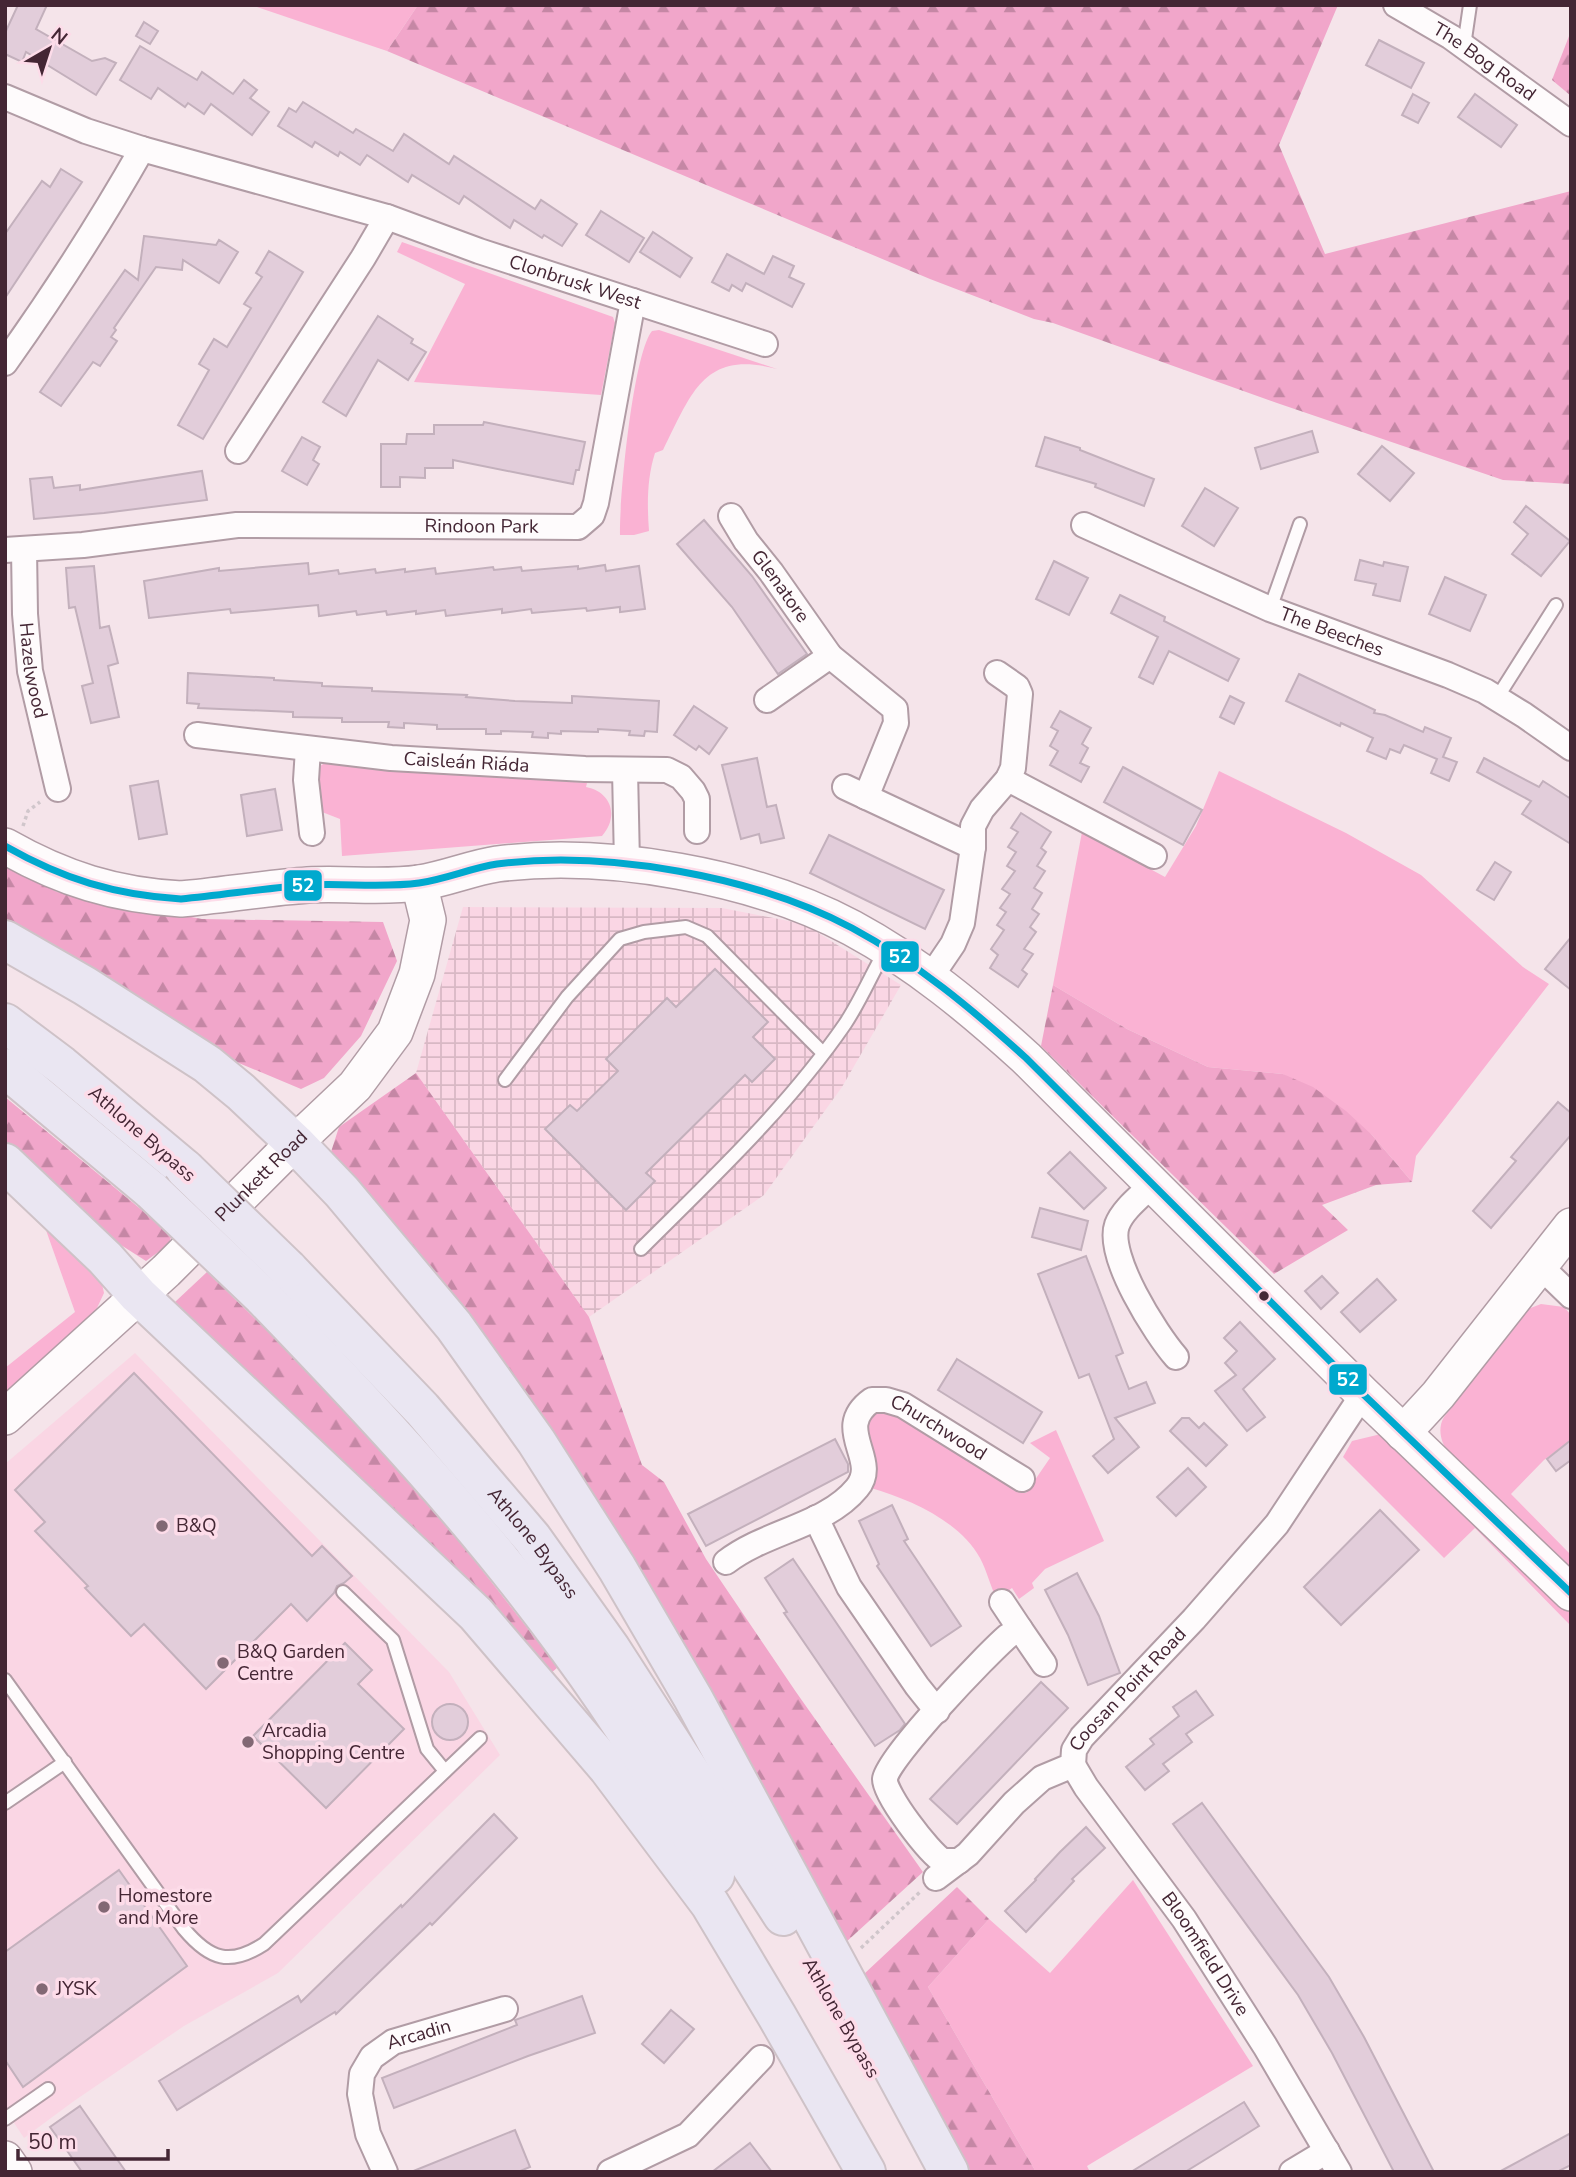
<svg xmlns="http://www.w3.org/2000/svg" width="1576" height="2177" font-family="'Nunito Sans',sans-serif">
  <defs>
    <pattern id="industrial-grid" width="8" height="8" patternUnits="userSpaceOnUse" patternTransform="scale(1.75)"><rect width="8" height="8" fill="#fad6e4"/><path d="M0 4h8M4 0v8" fill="none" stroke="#d8b8c4"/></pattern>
    <pattern id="forest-firs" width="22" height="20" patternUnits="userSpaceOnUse" patternTransform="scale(1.75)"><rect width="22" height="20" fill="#f1a6ca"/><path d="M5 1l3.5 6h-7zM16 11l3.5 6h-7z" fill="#c587a5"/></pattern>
  </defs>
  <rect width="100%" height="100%" fill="#f5e4ea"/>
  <polygon fill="#fad6e4" points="135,1353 449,1672 500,1755 278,1973 184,2026 74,2101 24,2138 5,2109 5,1464"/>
  <polygon fill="url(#industrial-grid)" points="463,907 722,908 804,924 901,985 842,1087 764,1195 589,1317 416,1073"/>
  <g fill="#fab2d3">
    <polygon points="251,5 418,5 387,51"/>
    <polygon points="402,242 613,317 615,323 601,395 414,382 465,284 397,252"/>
    <path d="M659 330 777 369C703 349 691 395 663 450L655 453C647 478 647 504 649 531L634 535H620C619 500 633 354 652 331Z"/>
    <path d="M326 762 587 783 586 787C612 792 619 817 602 836L342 856 340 819 322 812 316 769Z"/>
    <polygon points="1219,771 1346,833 1421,875 1523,967 1549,984 1416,1156 1412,1182 1372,1135 1283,1074 1208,1067 1127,1029 1053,985 1082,832 1165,877 1196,826"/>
    <polygon points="41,1216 100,1275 104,1293 97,1308 78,1330 5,1395 5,1368 75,1312"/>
    <path d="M1541 1304 1564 1307 1571 1315V1440L1544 1460 1511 1494 1571 1555V1572L1449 1453C1441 1443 1437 1429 1444 1417L1528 1309Z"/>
    <path d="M881 1411 902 1414 1026 1493 1050 1458 1030 1443 1056 1430 1104 1541 1045 1569 1032 1583 1034 1588 1019 1599 1012 1588 997 1599C990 1586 987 1571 980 1558 960 1521 909 1499 871 1488L873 1453 868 1425 870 1418Z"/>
    <polygon points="1381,1434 1432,1478 1571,1613 1571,1626 1475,1528 1444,1558 1343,1457 1352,1441"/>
    <polygon points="1133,1880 1253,2066 1087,2166 1090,2172 1036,2172 928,1987 989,1919 1050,1973"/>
  </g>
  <g fill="url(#forest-firs)">
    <polygon points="418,5 1338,5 1279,145 1325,254 1571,191 1571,484 1503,480 1277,403 1053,323 1034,319 930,279 387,51"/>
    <polygon points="1571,31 1571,96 1552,80"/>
    <polygon points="5,865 57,892 202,919 383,922 397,961 361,1036 324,1078 301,1089 210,1051 5,923"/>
    <polygon points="1053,985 1127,1029 1208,1067 1283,1074 1313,1087 1346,1111 1372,1135 1412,1182 1376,1185 1322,1205 1348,1230 1274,1274 1041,1046"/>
    <polygon points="416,1073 589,1317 642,1465 664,1482 706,1559 796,1692 923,1872 845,1943 620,1535 461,1312 331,1152 339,1127"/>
    <polygon points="5,1097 172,1235 168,1245 146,1261 113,1240 5,1142"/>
    <polygon points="207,1272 329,1390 428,1501 558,1667 550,1674 420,1541 175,1302"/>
    <polygon points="957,1887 989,1919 928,1987 1036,2172 971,2172 864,1974"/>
  </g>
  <g fill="#e2cdda" stroke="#c3b0bc" stroke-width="2">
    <polygon points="18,5 47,5 36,29 92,61 105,58 116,63 96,95 26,52 22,62 5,54 5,33"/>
    <polygon points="144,22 158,31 150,44 136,36"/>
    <polygon points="1379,40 1424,63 1411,88 1366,65"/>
    <polygon points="140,46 197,80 202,72 233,94 244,80 257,90 250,98 269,112 252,135 211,104 204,114 188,103 185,107 158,88 151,99 120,80"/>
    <polygon points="1413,94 1429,103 1418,123 1402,115"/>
    <polygon points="1475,94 1517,125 1501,147 1458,117"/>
    <polygon points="303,102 353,133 356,129 393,151 404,134 449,164 454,156 535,209 541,200 577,224 562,246 544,235 542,238 514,220 510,228 464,196 459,204 412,175 408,182 367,155 360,165 340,152 338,156 315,142 312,147 278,126 289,108 296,112"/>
    <polygon points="61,169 82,182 5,298 5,234 42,181 50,187"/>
    <polygon points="601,211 644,238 629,262 586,235"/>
    <polygon points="653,232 692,258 680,277 640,252"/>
    <polygon points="144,236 216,245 219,240 238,252 219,283 183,260 182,270 156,267 114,328 116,330 111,337 117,341 100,366 93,362 61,406 40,392 125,270 138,280"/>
    <polygon points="269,251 303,272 203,439 178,425 209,370 199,364 214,339 227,347 251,308 244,304 262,277 256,273"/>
    <polygon points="727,254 764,274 773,256 794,266 789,277 804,284 792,307 746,283 742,291 732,285 729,291 712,282"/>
    <polygon points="378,316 413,339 411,343 426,352 408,380 378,360 346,416 323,402"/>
    <polygon points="484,422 585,442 579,470 576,470 573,484 453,460 453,468 425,468 425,478 400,477 400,487 381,487 381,444 406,444 407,434 434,434 434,425 483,425"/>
    <polygon points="1312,431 1318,452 1261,469 1255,448"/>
    <polygon points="302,437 320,447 313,460 319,464 307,485 282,471"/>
    <polygon points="1045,437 1080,448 1080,450 1154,479 1144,506 1095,487 1096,484 1036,466"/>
    <polygon points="1382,446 1414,473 1390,501 1358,474"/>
    <polygon points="202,471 207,500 104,513 34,519 30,479 52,477 54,488 80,485 80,490"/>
    <polygon points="1205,488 1238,508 1214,546 1182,526"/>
    <polygon points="1526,506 1570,541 1541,576 1512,554 1528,534 1514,522"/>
    <polygon points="704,520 752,576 807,654 778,674 732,607 677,544"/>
    <polygon points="1360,560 1383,566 1384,562 1408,567 1400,601 1373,595 1376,584 1355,580"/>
    <polygon points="1054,561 1088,578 1069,615 1036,599"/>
    <polygon points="308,563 309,574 338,570 339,574 375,569 376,573 405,569 405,572 435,568 436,574 493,567 494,570 521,567 522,571 578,566 578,569 605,565 606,571 639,566 645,609 620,612 620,607 587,611 586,608 532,613 531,609 502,613 502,609 446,616 445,610 416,614 416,611 387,615 386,611 357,615 356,611 319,616 318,605 231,613 230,609 149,618 144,581 219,568 219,571"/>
    <polygon points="94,566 100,628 109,626 118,663 108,666 119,717 91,723 82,686 93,683 75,607 69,608 66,568"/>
    <polygon points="1445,577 1486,595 1470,631 1429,614"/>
    <polygon points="1120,595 1165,617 1164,621 1239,659 1228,681 1169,651 1153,684 1139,677 1158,637 1111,613"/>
    <polygon points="188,673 274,678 274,680 322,683 322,686 372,688 372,691 467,695 466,697 515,701 572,703 572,696 659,701 657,732 645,731 644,736 629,735 630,731 598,729 598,732 561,731 561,734 548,733 548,738 532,737 533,732 501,731 501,734 486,734 486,729 437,729 437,725 404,723 404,728 388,727 389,722 342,722 342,718 293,717 293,712 198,708 199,704 187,703"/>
    <polygon points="1299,674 1375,710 1374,713 1385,715 1423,732 1425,727 1451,738 1443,757 1457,762 1449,781 1431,773 1437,759 1404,745 1400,753 1390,749 1386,759 1367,751 1373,738 1341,723 1340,726 1286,701"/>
    <polygon points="1230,696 1244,703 1234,724 1220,717"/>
    <polygon points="694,706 727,728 709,754 699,746 696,750 674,735"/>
    <polygon points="1060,711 1091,728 1082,744 1088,748 1080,763 1089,767 1081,782 1050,765 1058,751 1050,746 1058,731 1051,727"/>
    <polygon points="757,758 767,807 776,805 784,838 761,843 759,834 741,839 722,765"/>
    <polygon points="1484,758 1539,787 1543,781 1571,799 1571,844 1522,814 1531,801 1477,772"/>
    <polygon points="1123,767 1202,810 1183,845 1104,802"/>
    <polygon points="158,781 167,834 139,839 130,786"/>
    <polygon points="275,789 282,830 247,836 241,795"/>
    <polygon points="1021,813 1051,832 1041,848 1046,852 1037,866 1045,871 1034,888 1042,893 1032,909 1039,914 1030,927 1036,932 1024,949 1033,954 1022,970 1027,974 1018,987 990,968 998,955 991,949 1004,930 997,925 1006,912 1000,908 1010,894 1002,889 1015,871 1007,866 1016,852 1008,847 1018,832 1011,828"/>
    <polygon points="829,835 944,890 925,929 810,873"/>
    <polygon points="1495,862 1511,872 1494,900 1477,890"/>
    <polygon points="1571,937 1571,990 1545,969"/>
    <polygon points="715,969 768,1022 753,1037 775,1059 752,1082 745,1075 646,1173 655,1181 626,1210 545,1129 570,1105 577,1111 618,1071 606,1059 667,998 676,1007"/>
    <polygon points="1558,1102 1571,1113 1571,1135 1491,1228 1473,1211 1516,1161 1511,1157"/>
    <polygon points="1070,1152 1106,1188 1084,1209 1048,1173"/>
    <polygon points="1040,1208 1088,1221 1081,1250 1032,1237"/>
    <polygon points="1086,1256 1123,1353 1116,1356 1129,1389 1146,1382 1155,1403 1115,1418 1139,1447 1108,1473 1093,1456 1114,1439 1089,1374 1079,1378 1038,1274"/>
    <polygon points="1322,1276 1338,1293 1321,1309 1305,1291"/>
    <polygon points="1377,1279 1396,1300 1360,1332 1341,1312"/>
    <polygon points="1240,1322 1275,1359 1243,1389 1265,1417 1247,1431 1215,1391 1236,1375 1225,1363 1237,1351 1224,1338"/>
    <polygon points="957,1359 1042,1412 1023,1443 938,1390"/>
    <polygon points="134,1373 312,1556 322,1546 352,1576 344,1583 337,1586 334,1593 307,1621 291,1604 206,1689 144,1624 131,1636 85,1588 88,1586 35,1531 45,1522 15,1490"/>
    <polygon points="1182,1418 1189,1418 1199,1428 1204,1423 1227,1445 1206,1466 1170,1431"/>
    <polygon points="835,1439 848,1464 848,1472 706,1546 688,1514"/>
    <polygon points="1571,1440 1571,1460 1556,1471 1547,1459"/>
    <polygon points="1188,1468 1206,1487 1176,1516 1157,1497"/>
    <polygon points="892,1505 908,1539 904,1541 961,1626 931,1646 877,1566 879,1564 859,1521"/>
    <polygon points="1380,1510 1419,1550 1341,1625 1304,1587"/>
    <polygon points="793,1559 905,1724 900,1730 875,1746 784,1613 787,1612 765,1578"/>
    <polygon points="1077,1573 1099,1616 1120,1673 1088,1685 1068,1635 1045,1590"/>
    <polygon points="345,1643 372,1670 358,1684 404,1729 326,1808 253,1736"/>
    <polygon points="1041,1682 1068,1708 957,1824 930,1799"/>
    <polygon points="1196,1691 1213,1715 1186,1734 1192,1742 1163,1764 1169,1771 1145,1790 1126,1767 1154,1744 1150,1739 1179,1716 1173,1707"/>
    <circle cx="450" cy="1722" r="18"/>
    <polygon points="1202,1803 1329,1977 1364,2037 1434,2172 1394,2172 1332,2053 1298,1995 1173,1824"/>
    <polygon points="494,1814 517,1838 432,1925 430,1923 336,2014 335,2012 177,2110 159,2081 298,1996 301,2002 401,1905 402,1907"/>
    <polygon points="1086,1827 1105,1848 1072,1879 1074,1881 1026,1932 1005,1911 1036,1880 1035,1879 1060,1852"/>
    <polygon points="119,1870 187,1966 23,2087 5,2060 5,1952"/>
    <polygon points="582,1996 595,2033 528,2056 394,2108 382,2078 517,2025 515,2020"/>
    <polygon points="671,2010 694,2029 664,2063 642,2044"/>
    <polygon points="1244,2102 1259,2126 1216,2153 1185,2172 1131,2172"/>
    <polygon points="80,2106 105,2142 126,2172 82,2172 63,2145 50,2127"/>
    <polygon points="515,2130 530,2167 518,2172 411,2172"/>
    <polygon points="1571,2133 1571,2165 1557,2172 1499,2172"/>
    <polygon points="750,2143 772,2172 712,2172"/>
  </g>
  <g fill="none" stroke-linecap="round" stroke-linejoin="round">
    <g stroke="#b19ca5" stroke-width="16">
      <g id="lane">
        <polyline points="1464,46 1470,5"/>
        <polyline points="1270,609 1300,524"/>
        <polyline points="1497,698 1556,605"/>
        <polyline points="505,1080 567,997 620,939 644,932 686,927 707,936 823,1053"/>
        <path d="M641 1249C712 1178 788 1107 845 1024 861 1000 872 973 886 949"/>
        <polyline points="343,1592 393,1640 427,1749 445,1771"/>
        <path d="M5 1680 184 1929C210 1960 230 1966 264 1944L480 1738"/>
        <polyline points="5,1803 65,1762"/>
        <polyline points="5,2119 48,2089"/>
      </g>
    </g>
    <g stroke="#b19ca5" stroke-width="28">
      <g id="street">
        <path id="s1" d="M1396 5 1451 37 1571 124"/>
        <path id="s2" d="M5 97 86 131 142 149 387 217 479 251 765 344"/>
        <path d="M5 363C54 294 100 223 142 149"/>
        <polyline points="238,451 363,258 387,217"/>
        <path id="s3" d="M731 516 746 541 771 572 830 656 895 709 896 723 866 797"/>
        <path id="s4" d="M1084 525 1270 609 1448 675 1485 691 1524 715 1571 748"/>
        <path id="s5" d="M24 549 25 614 30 671 58 789"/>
        <path id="s6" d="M5 550 83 545 237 525 578 527 592 515 596 503 633 301"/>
        <polyline points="767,700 830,656"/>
        <path id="s7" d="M197 735 391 758 585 769 667 770 681 777 693 791 697 799V831"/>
        <polyline points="308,749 306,780 312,833"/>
        <polyline points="625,770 627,863"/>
        <polyline points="1008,779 1154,856"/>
        <polyline points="845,787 973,847"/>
        <polyline points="930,978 953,944 962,923 973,847 973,826 982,809 1008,779 1013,768 1020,694 1017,687 997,673"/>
        <path d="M1153 1184C1141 1196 1123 1209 1117 1225 1106 1256 1156 1334 1176 1357"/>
        <polyline points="1540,1266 1571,1296"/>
        <polyline points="816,1518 849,1587 917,1686 937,1711"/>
        <path id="s8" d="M726 1562C766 1531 826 1526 857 1488 881 1459 831 1429 872 1400H886L903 1405 1022 1479"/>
        <polyline points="1002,1602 1020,1629"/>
        <path id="s9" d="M1073 1765 1086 1787 1184 1919 1265 2046 1339 2172"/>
        <path d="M959 1861H943C929 1853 884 1794 885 1779 887 1758 988 1653 1008 1636L1020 1629 1044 1664"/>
        <path id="s10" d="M936 1878 968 1854 1014 1803 1042 1778 1073 1765 1074 1750 1082 1737 1194 1619 1277 1524 1363 1394"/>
        <path id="s11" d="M385 2172 368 2134 360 2094 362 2074 372 2057 393 2042 505 2009"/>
        <polyline points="610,2172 688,2135 761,2058"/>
        <polyline points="1292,2172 1327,2151"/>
      </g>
    </g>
    <g stroke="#b19ca5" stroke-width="38">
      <g id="secondary">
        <path d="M5 846C63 879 115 895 181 899 224 895 266 888 308 885 345 883 383 888 419 883 446 879 471 868 497 864 607 850 754 876 852 928 917 963 972 1009 1026 1058L1363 1394 1571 1593"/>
        <path id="s12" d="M5 1417 166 1271 281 1156 355 1086 395 1032 417 974 428 920 419 883"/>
        <polyline points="1403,1433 1438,1395 1571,1226"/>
        <polyline points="5,2159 14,2172"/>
      </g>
    </g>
    <g stroke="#cec2c7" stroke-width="42">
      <g id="highway">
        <polyline points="5,940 85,986 207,1064 241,1092 295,1143 342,1192 454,1326 536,1441 617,1568 693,1698 949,2172"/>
        <polyline points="5,1023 61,1065 185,1169"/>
        <polyline points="5,1068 152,1191"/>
        <polyline points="5,1163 105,1258 138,1295 476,1614 608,1768 710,1904 777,2016 866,2172"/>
        <path id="s13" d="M288 1269 422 1409 532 1538 611 1649 783 1916"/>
        <path d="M262 1296C370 1408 477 1522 568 1648 622 1721 668 1797 715 1875"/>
      </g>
    </g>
    <g stroke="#d0c6cb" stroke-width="3.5" stroke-dasharray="3.5 3.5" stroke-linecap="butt">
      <polyline points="23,826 28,811 40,802"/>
      <polyline points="861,1948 921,1891"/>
    </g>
    <use href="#lane" stroke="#fefbfc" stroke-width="12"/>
    <use href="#street" stroke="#fefbfc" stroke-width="24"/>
    <use href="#secondary" stroke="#fefbfc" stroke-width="35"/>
    <use href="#highway" stroke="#eae6f2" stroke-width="38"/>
    <g stroke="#cec2c7" stroke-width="42" stroke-linecap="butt">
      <g id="highway-bridge">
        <polyline points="185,1169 288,1269"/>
        <polyline points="152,1191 262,1296"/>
      </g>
    </g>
    <use href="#highway-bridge" stroke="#eae6f2" stroke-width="38"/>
    <g stroke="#fddce9" stroke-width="12">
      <path id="bus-1" d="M5 846C63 879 115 895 181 899 224 895 266 888 308 885 345 883 383 888 419 883 446 879 471 868 497 864 607 850 754 876 852 928 917 963 972 1009 1026 1058L1363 1394 1571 1593"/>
    </g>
    <use href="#bus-1" stroke="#00a9ce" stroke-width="7"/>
  </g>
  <circle fill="#442634" stroke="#fddce9" stroke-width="2.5" cx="1264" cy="1296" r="6"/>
  <g fill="#826874" stroke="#fddce9" stroke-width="2.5">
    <circle cx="162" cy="1526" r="7"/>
    <circle cx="223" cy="1663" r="7"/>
    <circle cx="248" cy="1742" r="7"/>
    <circle cx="104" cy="1907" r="7"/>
    <circle cx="42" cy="1989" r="7"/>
  </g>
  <g text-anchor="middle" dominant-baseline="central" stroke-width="7" stroke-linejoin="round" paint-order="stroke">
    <g font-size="19" fill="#442634" stroke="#fddce9">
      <text stroke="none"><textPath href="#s1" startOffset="105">The Bog Road</textPath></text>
      <text stroke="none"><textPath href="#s2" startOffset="600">Clonbrusk West</textPath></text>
      <text stroke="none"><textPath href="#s6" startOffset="478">Rindoon Park</textPath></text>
      <text stroke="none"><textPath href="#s3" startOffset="86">Glenatore</textPath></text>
      <text stroke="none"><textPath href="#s4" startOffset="270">The Beeches</textPath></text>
      <text stroke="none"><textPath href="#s5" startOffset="122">Hazelwood</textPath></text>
      <text stroke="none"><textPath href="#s7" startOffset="271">Caisleán Riáda</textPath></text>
      <text transform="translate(142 1134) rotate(41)">Athlone Bypass</text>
      <text stroke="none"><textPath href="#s12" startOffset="352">Plunkett Road</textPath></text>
      <text stroke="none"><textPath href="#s8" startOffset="322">Churchwood</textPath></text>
      <text stroke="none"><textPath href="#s13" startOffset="368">Athlone Bypass</textPath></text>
      <text stroke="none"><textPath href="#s10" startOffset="276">Coosan Point Road</textPath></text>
      <text stroke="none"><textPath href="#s9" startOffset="231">Bloomfield Drive</textPath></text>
      <text transform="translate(841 2018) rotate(60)">Athlone Bypass</text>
      <text stroke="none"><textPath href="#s11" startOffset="175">Arcadin</textPath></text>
    </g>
    <g font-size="19" fill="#442634" stroke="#fddce9" text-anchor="start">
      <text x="176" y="1526">B&amp;Q</text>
      <text x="237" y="1652">B&amp;Q Garden<tspan x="237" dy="22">Centre</tspan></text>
      <text x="262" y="1731">Arcadia<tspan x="262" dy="22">Shopping Centre</tspan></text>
      <text x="118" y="1896">Homestore<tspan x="118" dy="22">and More</tspan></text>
      <text x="56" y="1989">JYSK</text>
    </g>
  </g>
  <g stroke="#fddce9" stroke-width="2.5">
    <rect x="283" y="869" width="40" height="33" rx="7" fill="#00a9ce"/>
    <rect x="880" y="940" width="40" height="33" rx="7" fill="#00a9ce"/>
    <rect x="1328" y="1363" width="40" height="33" rx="7" fill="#00a9ce"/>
  </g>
  <g font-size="19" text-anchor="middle" font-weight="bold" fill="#fff">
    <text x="303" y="892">52</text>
    <text x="900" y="963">52</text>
    <text x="1348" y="1386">52</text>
  </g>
  <rect width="1576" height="2177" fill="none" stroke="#442634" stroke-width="14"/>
  <g transform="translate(49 49) rotate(39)" stroke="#fddce9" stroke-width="5" paint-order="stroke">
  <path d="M0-5L12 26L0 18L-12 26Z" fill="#442634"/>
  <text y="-10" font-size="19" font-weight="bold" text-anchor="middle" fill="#442634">N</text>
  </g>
  <path d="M18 2149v10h150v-10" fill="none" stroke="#442634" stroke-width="3.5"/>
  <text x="28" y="2149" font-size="21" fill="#442634" stroke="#fddce9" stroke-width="5" paint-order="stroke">50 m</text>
</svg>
